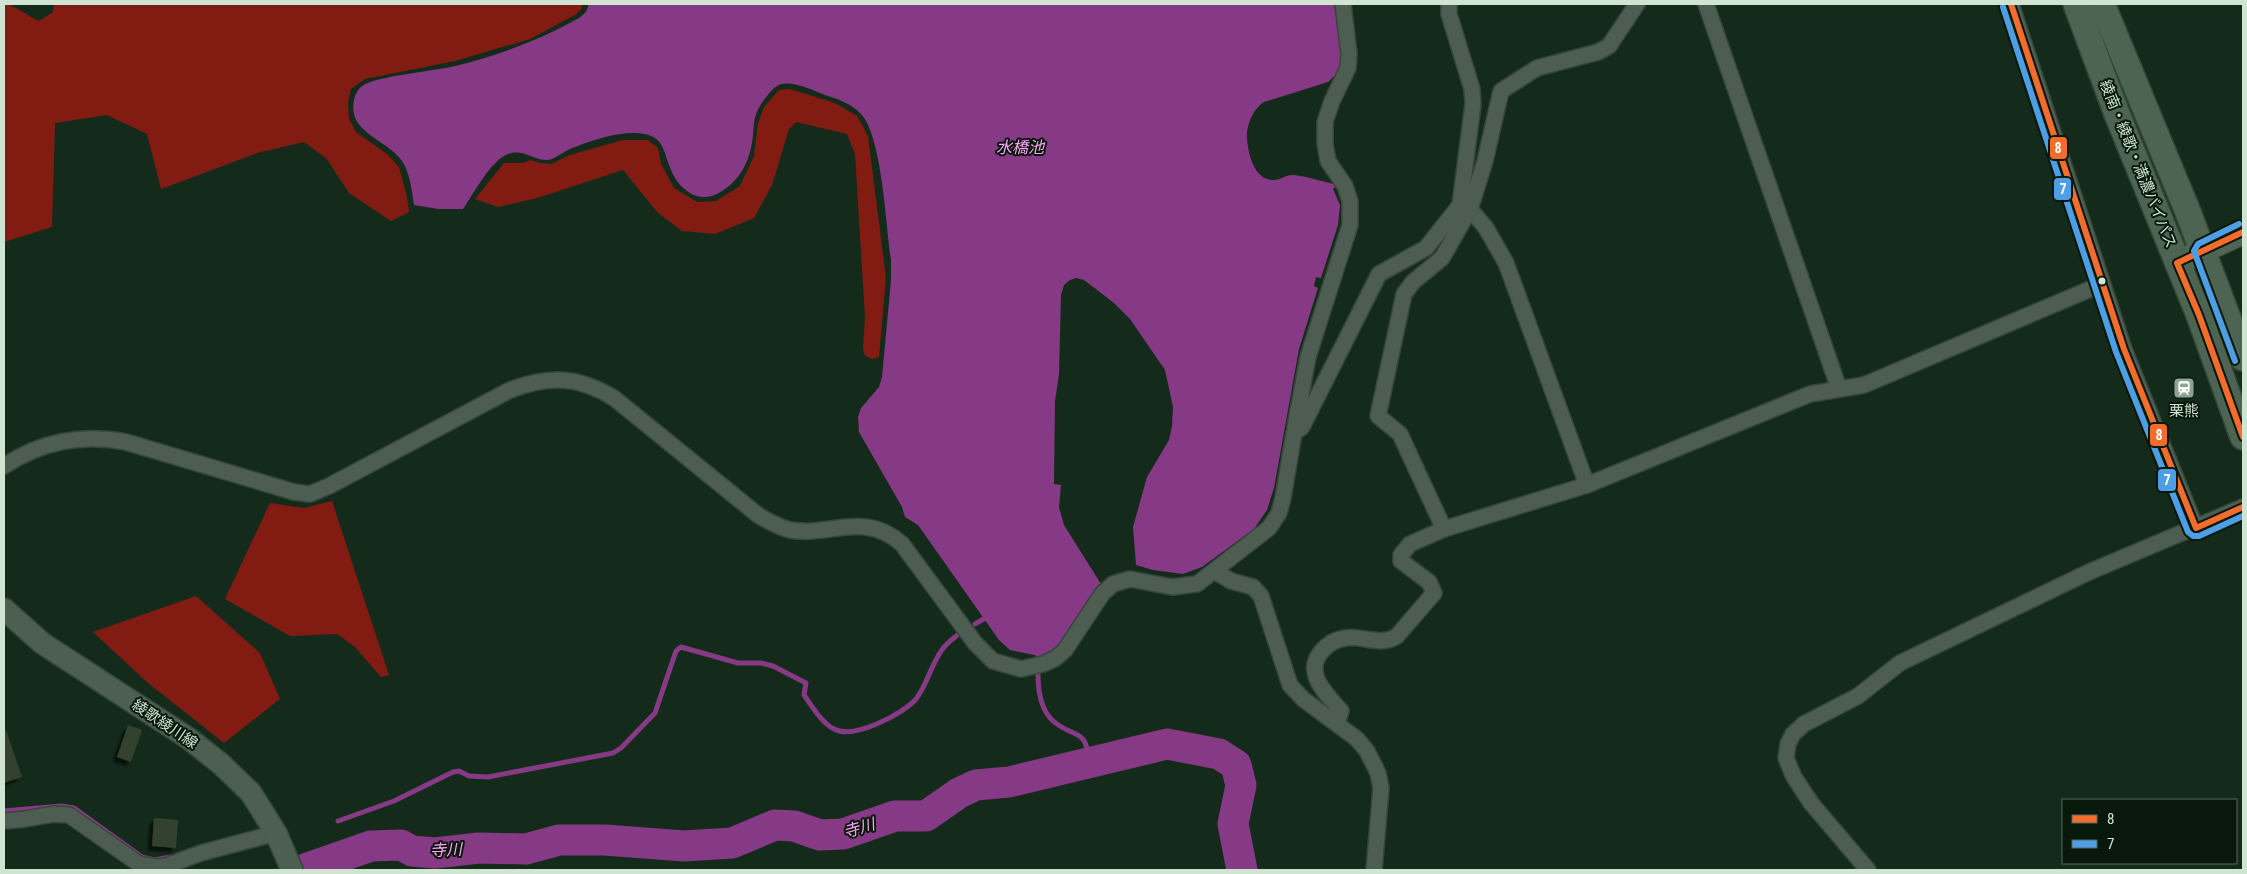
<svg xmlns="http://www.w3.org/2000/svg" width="2247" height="874" font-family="'Roboto Condensed','Noto Sans JP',sans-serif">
  <defs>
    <filter id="shadow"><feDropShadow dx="-4.5" dy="4.5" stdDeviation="1" flood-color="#0009"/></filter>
  </defs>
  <rect width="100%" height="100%" fill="#142b1b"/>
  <g fill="#821c13">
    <path d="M4 4C12 4 30 17 39 21L53 12 54 4H583L582 8 575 15 530 39 455 61 365 79 351 89 348 102 349 119 356 132 387 154 399 167 407 197 409 212 391 221 349 193 327 159 304 142 257 153 161 189 147 134 107 115 55 123 52 227 4 242Z"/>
    <polygon points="790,89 835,103 857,116 868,136 886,278 879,357 872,359 865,356 863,348 865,317 855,154 847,134 796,122 789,129 772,185 754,218 715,234 682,231 658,213 623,170 537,198 498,207 475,199 504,163 523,163 530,160 540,163 551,164 570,155 623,140 648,140 658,148 661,164 674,188 697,202 716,201 740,186 754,156 758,123 764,107 779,90"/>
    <polygon points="332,501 389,675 381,677 355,647 337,634 290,636 225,599 270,503 304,508"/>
    <polygon points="196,596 260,653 280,699 224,743 148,683 93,632"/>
  </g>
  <path fill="#863984" d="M589 4H1337L1343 68 1328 82 1264 102C1254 108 1246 125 1247 138 1248 153 1254 181 1274 180 1280 180 1286 175 1292 175 1307 176 1323 182 1338 185L1333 189 1340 205 1338 225 1321 278 1316 277 1314 286 1318 288 1299 349 1274 488 1267 510 1254 529 1202 567 1183 574 1153 570 1136 565 1133 527 1147 477 1169 440 1172 426 1173 407 1165 370 1130 319 1114 303 1084 280 1076 278 1070 280 1064 285 1061 295 1059 374 1055 401 1054 484 1061 485 1059 507 1064 525 1101 584 1058 648 1044 657 1010 650 999 640 918 525 905 517 902 507 859 432 858 417 861 408 879 387 882 377 891 280V260C886 226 882 136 861 114 851 103 837 99 825 95 813 90 794 81 781 84 775 86 770 92 767 96 748 119 757 128 750 152 746 167 738 180 725 189 719 193 713 197 705 197 698 197 693 195 687 191 665 175 669 147 655 138 634 125 589 141 568 150 562 153 554 159 548 160 534 161 524 148 508 154 491 160 473 195 463 209H438L414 205C412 191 410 173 402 161 391 144 358 134 354 114 352 105 354 92 362 86 376 76 435 71 455 66 499 55 540 40 579 18L586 12Z"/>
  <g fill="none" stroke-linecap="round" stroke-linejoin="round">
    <g stroke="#863984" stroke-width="5">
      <polyline points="975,624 987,617"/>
      <path d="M1038 650C1038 671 1035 704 1052 720 1074 740 1085 725 1090 762"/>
      <polyline points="4,811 61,806 74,808 142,857 154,860 171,857"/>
      <path d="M338 821 394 801 453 772 459 771 469 776 488 777 613 753 621 748 655 713 676 651 681 647 738 663H761L773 666 806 683 804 695C812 706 821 722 834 729 853 740 903 714 916 699 926 686 929 672 937 658 942 647 951 640 960 633"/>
    </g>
    <polyline stroke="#863984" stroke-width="31" points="308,868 371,846 401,845 412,851 435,853 479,848 526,849 559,840 605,840 684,846 732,843 775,825 794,826 820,835 843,834 895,816 926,816 959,793 976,785 1009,782 1167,744 1219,754 1236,765 1241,785 1233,824 1242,870"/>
  </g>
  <g fill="#32432f" filter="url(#shadow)">
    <polygon points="128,725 142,730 131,762 117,757"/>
    <polygon points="6,730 22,777 4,783 4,731"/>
    <polygon points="154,818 178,820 176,848 152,846"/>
  </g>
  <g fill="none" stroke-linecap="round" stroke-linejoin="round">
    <g stroke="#344739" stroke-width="18">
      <g id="minor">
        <polyline points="1449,4 1449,14 1472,89 1473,104 1460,205"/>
        <polyline points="1706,4 1836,380 1837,389"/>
        <polyline points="2011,4 2124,349 2196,528"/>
        <polyline points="1295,427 1308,357 1350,225 1350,201 1345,186 1328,161 1325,144 1325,122 1332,101 1348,68 1349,54 1343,4"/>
        <path d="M4 466C42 441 81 434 126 442L294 492 310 494 329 486 510 390C549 375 578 376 614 398L758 515C768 521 778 527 790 530 832 537 863 510 902 544L975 643 993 661 1021 669 1043 664 1056 658 1065 650 1102 594 1113 584 1130 579 1172 587 1197 584 1269 528 1279 513 1283 498 1294 433 1302 427 1379 274 1426 248 1460 205 1470 209 1486 228 1506 263 1587 485 1810 394 1864 385 2102 284"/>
        <polyline points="1587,485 1444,529 1400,434 1378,416 1404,294 1413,282 1442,258 1470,209 1485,161 1501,91 1537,68 1598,52 1609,46 1637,4"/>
        <polyline points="1216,572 1231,581 1253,587 1261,596 1290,685 1303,699 1357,739 1367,751 1378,773 1381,788 1374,870"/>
        <path d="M1337 723 1341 711C1334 703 1318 686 1316 676 1310 658 1327 641 1345 638 1363 635 1380 647 1397 636L1434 593 1429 582 1401 561V555L1410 544 1444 529"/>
        <polyline points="4,821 25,819 54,814 69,815 139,864 156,867 166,866 201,853 276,833"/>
        <polyline points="1868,870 1811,803 1794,777 1786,758 1788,744 1793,734 1804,724 1858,696 1900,663 2089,572 2243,507"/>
      </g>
    </g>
    <g stroke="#344739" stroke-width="24">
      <polyline id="secondary" points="4,609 42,643 188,738 221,764 251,793 276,833 292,870"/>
    </g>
    <g stroke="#344739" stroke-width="26">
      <polyline id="primary" points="2177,263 2243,232"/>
    </g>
    <g stroke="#344739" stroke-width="28">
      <g id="trunk">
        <polyline points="2076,4 2117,114 2199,315 2243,437"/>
        <polyline points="2102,4 2188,212 2243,358"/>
      </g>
    </g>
    <use href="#minor" stroke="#4d5d51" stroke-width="15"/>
    <use href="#secondary" stroke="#4c5f50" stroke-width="21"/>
    <use href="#primary" stroke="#506655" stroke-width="24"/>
    <use href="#trunk" stroke="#4d6453" stroke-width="25"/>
    <g stroke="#08180b" stroke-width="10">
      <g id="bus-1">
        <polyline points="2011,4 2124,349 2196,528 2243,507"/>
        <polyline points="2243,232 2177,263 2199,315 2243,437"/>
      </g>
    </g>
    <g stroke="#08180b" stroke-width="10">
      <g id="bus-2">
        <polyline points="2003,7 2116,352 2188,532 2193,536 2199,536 2243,516"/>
        <polyline points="2235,361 2194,251 2198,244 2239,224"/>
      </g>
    </g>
    <use href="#bus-1" stroke="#f36c2b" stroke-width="6"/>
    <use href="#bus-2" stroke="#4d9ee5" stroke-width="6"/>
  </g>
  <defs>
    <g id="station-square" transform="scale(1.125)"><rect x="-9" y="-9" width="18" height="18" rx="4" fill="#8ea492" stroke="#08180b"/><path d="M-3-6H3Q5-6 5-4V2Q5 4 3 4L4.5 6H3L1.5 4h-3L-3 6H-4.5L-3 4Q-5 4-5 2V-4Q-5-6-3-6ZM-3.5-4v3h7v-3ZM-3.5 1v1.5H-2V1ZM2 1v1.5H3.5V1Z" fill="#fff"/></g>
  </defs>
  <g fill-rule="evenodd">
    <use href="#station-square" x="2184" y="388"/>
  </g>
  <circle fill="#cfe5d2" stroke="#08180b" stroke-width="2" cx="2102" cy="281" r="4.5"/>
  <g text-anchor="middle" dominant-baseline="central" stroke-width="4" stroke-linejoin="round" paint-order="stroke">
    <g font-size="15" fill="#cfe5d2" stroke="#08180b">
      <text transform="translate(2138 164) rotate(68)">綾南・綾歌・満濃バイパス</text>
      <text transform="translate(165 724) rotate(34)">綾歌綾川線</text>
    </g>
    <g font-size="15" fill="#cfe5d2" stroke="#08180b">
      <text x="2184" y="411">栗熊</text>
    </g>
    <g font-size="16" font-style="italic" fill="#fea3f8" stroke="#08180b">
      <text x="1020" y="147">水橋池</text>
      <text transform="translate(859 828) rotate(-16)">寺川</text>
      <text transform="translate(446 850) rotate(-3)">寺川</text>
    </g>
  </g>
  <g stroke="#08180b" stroke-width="2">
    <rect x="2049" y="136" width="19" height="24" rx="5" fill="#f36c2b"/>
    <rect x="2053" y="177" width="19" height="24" rx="5" fill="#4d9ee5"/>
    <rect x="2149" y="423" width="19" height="24" rx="5" fill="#f36c2b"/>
    <rect x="2157" y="468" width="20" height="24" rx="5" fill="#4d9ee5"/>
  </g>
  <g font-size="14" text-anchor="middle" font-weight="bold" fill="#fff">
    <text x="2058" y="153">8</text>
    <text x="2063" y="194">7</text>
    <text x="2159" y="440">8</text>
    <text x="2167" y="485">7</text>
  </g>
  <rect width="2247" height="874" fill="none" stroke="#cfe5d2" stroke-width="10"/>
  <rect x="2062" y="799" width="175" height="65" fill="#08180b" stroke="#586a5b"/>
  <rect x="2072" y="815" width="25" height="8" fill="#f36c2b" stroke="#586a5b"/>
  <text x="2107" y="824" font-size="15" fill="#cfe5d2">8</text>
  <rect x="2072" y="840" width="25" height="8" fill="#4d9ee5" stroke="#586a5b"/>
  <text x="2107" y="849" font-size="15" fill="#cfe5d2">7</text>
</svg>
